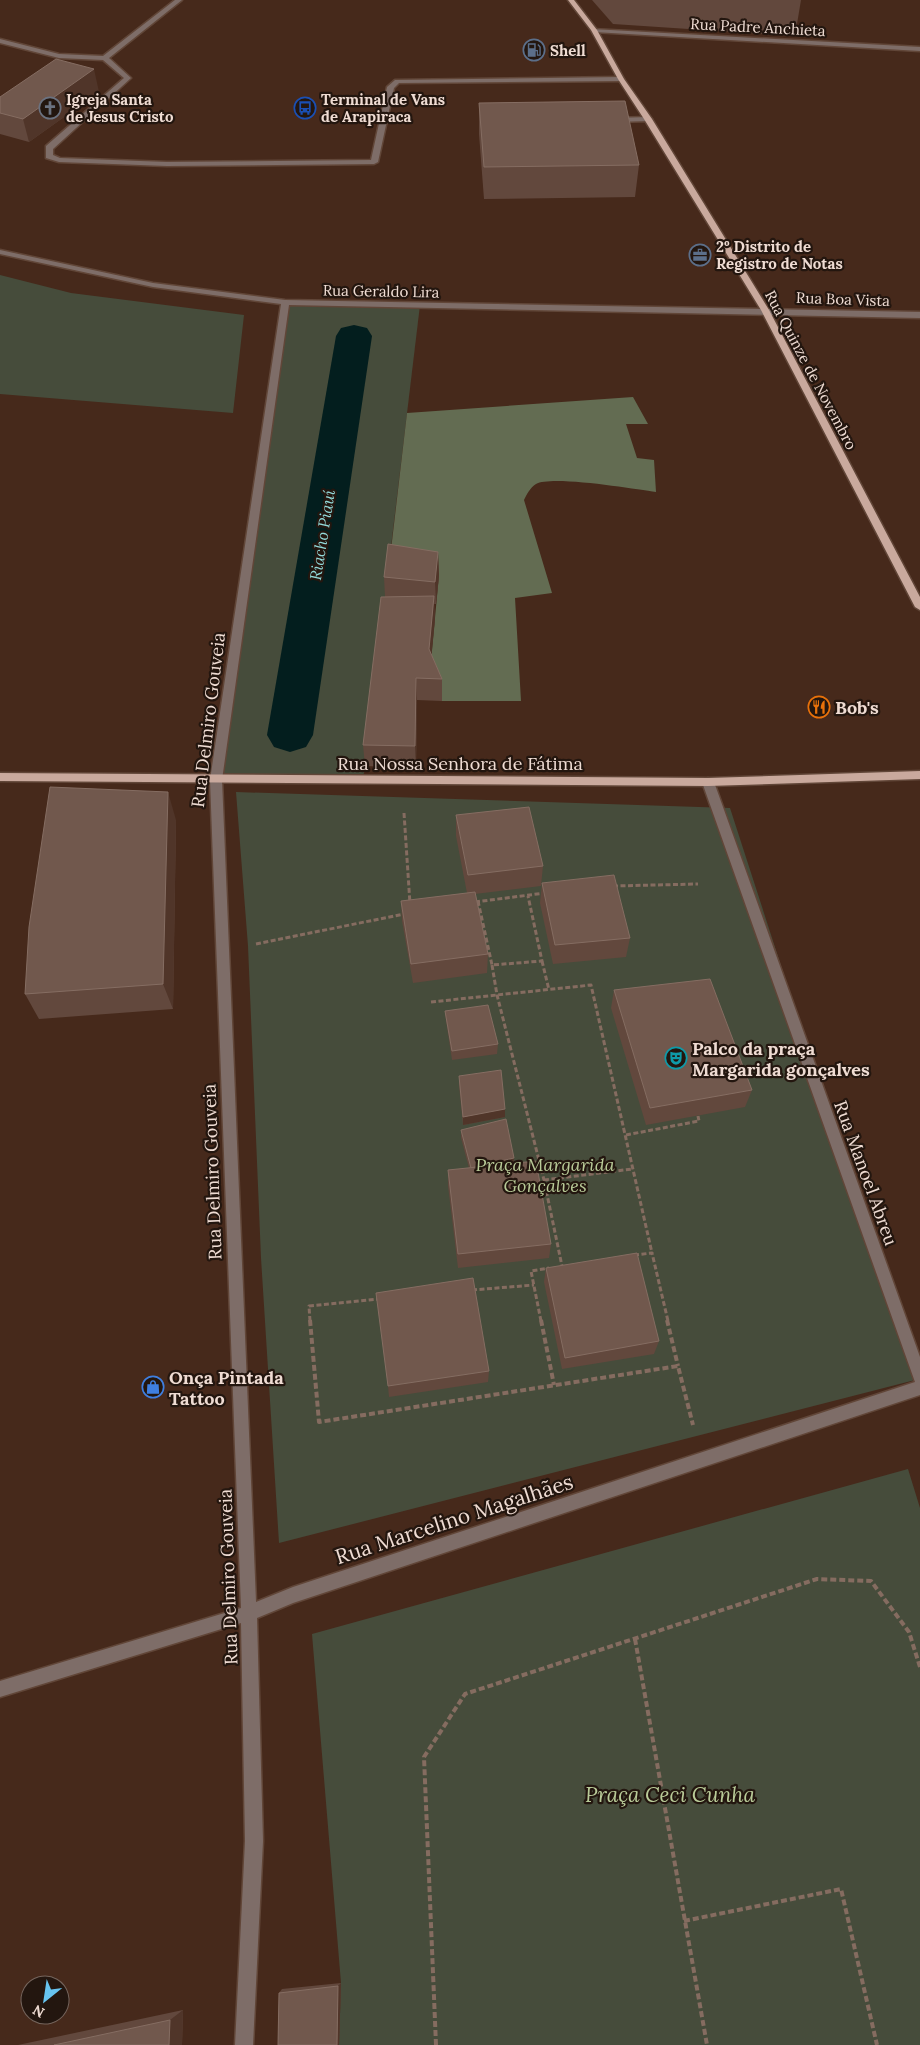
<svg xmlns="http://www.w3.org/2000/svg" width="920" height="2045" font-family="Lora,serif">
  <rect width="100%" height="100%" fill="#46291b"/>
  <g fill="#464c3b">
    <polygon points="0,275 71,293 244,315 233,413 0,394"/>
    <polygon points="285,302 420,305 363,780 216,780"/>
    <polygon points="236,792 730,808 915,1380 279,1543 261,1258 248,946"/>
    <polygon points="908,1469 920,1508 920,2045 339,2045 341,1983 312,1634"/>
  </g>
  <path fill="#636c52" d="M633 397 648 424H626L637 458 654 460 656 492C634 489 552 475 536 484 530 488 527 494 524 500L552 593 515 598 521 701H442L430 671 439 575 389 567 407 413Z"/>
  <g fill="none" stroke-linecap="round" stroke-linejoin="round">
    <polygon fill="#031e1e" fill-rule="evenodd" points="354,325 367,328 372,336 313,735 306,747 290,752 274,747 267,735 336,336 341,328"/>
    <g stroke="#614638" stroke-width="3">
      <g id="minor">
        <polygon points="175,0 182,0 109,58 131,78 53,149 53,155 60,158 167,162 371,160 387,87 395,80 621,77 624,79 621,81 399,83 394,88 378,162 374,164 167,166 59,162 46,158 46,146 124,78 103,60 59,58 0,43 0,39 59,54 103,56"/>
        <polygon points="592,29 920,47 920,51 594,32 592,31"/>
        <polygon points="648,117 652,119 651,121 613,122 609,120 613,118"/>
        <polygon points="0,250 153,283 285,300 920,312 920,318 289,305 222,780 256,1602 293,1587 915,1382 702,782 708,778 714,782 920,1357 920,1395 293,1603 257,1618 263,1841 253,2045 235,2045 245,1841 241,1623 0,1697 0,1681 241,1608 210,780 281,304 153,287 0,254"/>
      </g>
    </g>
    <g stroke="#614638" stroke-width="3">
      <g id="major">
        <polygon points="568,0 574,0 597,30 624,79 652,119 769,310 920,597 920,610 915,607 761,310 644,119 618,79 591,30"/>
        <polygon points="920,771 920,779 708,786 0,781 0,773 708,778"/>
      </g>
    </g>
    <g stroke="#856c60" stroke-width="3" stroke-dasharray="5 2.5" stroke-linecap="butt">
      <polyline points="404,813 410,904"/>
      <polyline points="613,886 698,884"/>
      <polyline points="478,901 492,965 542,961 528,896"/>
      <polyline points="475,902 545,893"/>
      <polyline points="256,944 404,914"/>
      <polyline points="542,961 549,990"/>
      <polyline points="492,965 497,995 544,1180 562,1266"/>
      <polyline points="431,1002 591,985 652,1253"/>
      <polyline points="626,1135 699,1121 698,1116"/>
      <polyline points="544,1180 632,1169"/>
      <polyline points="634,1255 652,1253 668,1321"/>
      <polyline points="472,1290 534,1285"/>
      <polyline points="310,1321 309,1306 379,1299"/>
      <polyline points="541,1321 531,1271 549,1268"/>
    </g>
    <g stroke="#856c60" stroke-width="4" stroke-dasharray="6 3" stroke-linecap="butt">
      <polyline points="310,1320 319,1422 678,1366 693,1425"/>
      <polyline points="541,1320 554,1385"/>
      <polyline points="667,1320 678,1366"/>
      <polyline points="635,1639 707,2045"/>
      <polyline points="684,1921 841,1889 877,2045"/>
      <polyline points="436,2045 424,1757 465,1694 817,1579 871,1581 909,1632 920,1667"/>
    </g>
    <use href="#minor" fill="#7e6d68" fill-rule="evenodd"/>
    <use href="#major" fill="#c9a99d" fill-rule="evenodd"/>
  </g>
  <g fill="#62483d">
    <polygon points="592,0 801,0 795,36 613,24"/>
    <polygon points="99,92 29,142 0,134 0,97"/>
    <polygon points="479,103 639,165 635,197 484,199 479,134"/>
    <polygon points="438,552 439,575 436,604 434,604 435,619 431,654 442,679 442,701 417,700 416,768 365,766 363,745 385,597 384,577"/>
    <polygon points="456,815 543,866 541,886 475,894 488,954 487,973 413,983 402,921 401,901 467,893 456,836"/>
    <polygon points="176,820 173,1009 39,1019 25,994"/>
    <polygon points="542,883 630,938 626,957 553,964 540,903"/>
    <polygon points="614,990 752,1090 745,1107 646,1125 611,1008"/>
    <polygon points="445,1011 498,1044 497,1054 452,1060 446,1020"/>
    <polygon points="459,1076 505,1117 463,1125 459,1085"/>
    <polygon points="461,1130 514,1163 551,1244 549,1258 458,1268 448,1186 448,1170 469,1168 461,1138"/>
    <polygon points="546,1268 659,1341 654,1354 562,1369 544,1282"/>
    <polygon points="489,1371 488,1382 389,1397 388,1386"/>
    <polygon points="341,1983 339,2045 278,2045 279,1993 282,1989"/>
    <polygon points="183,2010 182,2045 18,2045"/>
  </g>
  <g fill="#503529">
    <polygon points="94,69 99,92 29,142 23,119"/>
    <polygon points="438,552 439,575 436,604 435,582"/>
    <polygon points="434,596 435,619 430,671 429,649"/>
    <polygon points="416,678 417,700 416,768 415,746"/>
    <polygon points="168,792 176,820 173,1009 163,984"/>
    <polygon points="505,1109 505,1117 463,1125 463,1117"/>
    <polygon points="514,1158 513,1167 471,1168"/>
    <polygon points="341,1983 339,2045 337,2045 338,1986"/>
    <polygon points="183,2010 182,2045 169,2045 170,2020"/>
  </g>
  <g fill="#71584d" stroke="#856d62">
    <polygon points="56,59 94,69 23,119 0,113 0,97"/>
    <polygon points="625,101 639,165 484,167 479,103"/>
    <polygon points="388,544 438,552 435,582 384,577"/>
    <polygon points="434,596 429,649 442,679 416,678 415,746 363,745 381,597"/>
    <polygon points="50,787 168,792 163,984 25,994 29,927"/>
    <polygon points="529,807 543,866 468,875 456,815"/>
    <polygon points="614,875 630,938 555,945 542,883"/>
    <polygon points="475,892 488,954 411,964 401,901"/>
    <polygon points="710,979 752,1090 650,1108 614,990"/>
    <polygon points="488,1005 498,1044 452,1051 445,1011"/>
    <polygon points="501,1070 505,1109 463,1117 459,1076"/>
    <polygon points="506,1119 514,1158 471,1168 461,1130"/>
    <polygon points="536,1161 551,1244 458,1254 448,1170"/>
    <polygon points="637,1253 659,1341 565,1358 546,1268"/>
    <polygon points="473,1278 489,1371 388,1386 376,1293"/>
    <polygon points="338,1986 337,2045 278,2045 279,1993"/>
    <polygon points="170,2020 169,2045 54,2045"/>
  </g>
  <defs>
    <g id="fuel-ring" transform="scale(1.125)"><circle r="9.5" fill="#23160f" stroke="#5c6f8a" stroke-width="1.5"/><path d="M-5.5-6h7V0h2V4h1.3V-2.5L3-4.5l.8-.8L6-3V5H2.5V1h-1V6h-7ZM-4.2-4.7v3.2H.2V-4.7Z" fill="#5c6f8a"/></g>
    <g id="church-ring" transform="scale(1.125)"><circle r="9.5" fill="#23160f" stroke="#6b7280" stroke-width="1.5"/><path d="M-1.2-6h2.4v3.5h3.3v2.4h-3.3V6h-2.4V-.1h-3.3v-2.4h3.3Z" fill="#6b7280"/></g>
    <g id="bus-ring" transform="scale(1.125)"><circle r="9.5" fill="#23160f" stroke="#1a4fb4" stroke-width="1.5"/><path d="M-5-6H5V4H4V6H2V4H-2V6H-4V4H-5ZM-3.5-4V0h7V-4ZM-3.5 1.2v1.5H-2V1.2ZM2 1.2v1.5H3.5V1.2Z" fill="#1a4fb4"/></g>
    <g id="office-ring" transform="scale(1.125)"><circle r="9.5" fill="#23160f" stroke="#5c6f8a" stroke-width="1.5"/><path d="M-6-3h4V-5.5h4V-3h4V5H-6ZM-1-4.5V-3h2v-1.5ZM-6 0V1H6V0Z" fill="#5c6f8a"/></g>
    <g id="restaurant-ring" transform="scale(1.125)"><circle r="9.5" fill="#23160f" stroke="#e8710a" stroke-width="1.5"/><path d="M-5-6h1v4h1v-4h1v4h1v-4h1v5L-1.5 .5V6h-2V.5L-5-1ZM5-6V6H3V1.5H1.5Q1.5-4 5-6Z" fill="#e8710a"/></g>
    <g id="theatre-ring" transform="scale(1.125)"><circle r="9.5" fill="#23160f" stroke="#0f9aa8" stroke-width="1.5"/><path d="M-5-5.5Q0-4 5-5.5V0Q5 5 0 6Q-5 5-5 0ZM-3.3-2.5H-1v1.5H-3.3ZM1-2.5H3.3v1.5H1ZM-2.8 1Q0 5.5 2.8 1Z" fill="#0f9aa8"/></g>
    <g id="shop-ring" transform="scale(1.125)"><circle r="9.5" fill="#23160f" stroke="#3f7fe0" stroke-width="1.5"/><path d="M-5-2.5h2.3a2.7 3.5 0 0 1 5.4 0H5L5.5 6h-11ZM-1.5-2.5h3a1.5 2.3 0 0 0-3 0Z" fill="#3f7fe0"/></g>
  </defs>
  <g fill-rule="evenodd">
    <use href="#fuel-ring" x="534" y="50"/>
    <use href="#church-ring" x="50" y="108"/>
    <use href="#bus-ring" x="305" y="108"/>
    <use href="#office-ring" x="700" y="255"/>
    <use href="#restaurant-ring" x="819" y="707"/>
    <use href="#theatre-ring" x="676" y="1058"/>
    <use href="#shop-ring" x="153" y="1387"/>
  </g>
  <g text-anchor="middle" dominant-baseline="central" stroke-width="4.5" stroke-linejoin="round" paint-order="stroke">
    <g font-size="15" fill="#efdcd3" stroke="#23160f">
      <text transform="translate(758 27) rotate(3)">Rua Padre Anchieta</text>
      <text transform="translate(381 291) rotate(1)">Rua Geraldo Lira</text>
      <text transform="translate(843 299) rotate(2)">Rua Boa Vista</text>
      <text transform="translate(811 370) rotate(62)">Rua Quinze de Novembro</text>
    </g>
    <g font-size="15" font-weight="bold" fill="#efdcd3" stroke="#23160f" text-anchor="start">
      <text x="550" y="50">Shell</text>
      <text x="66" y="99">Igreja Santa<tspan x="66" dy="17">de Jesus Cristo</tspan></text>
      <text x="321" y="99">Terminal de Vans<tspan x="321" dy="17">de Arapiraca</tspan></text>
      <text x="716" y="246">2º Distrito de<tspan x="716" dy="17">Registro de Notas</tspan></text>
    </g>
    <g font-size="16" font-style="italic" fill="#91d8d8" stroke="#23160f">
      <text transform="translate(322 535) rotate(-81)">Riacho Piauí</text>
    </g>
    <g font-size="18" font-weight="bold" fill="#efdcd3" stroke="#23160f" text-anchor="start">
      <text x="835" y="707">Bob's</text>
      <text x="692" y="1048">Palco da praça<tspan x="692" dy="21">Margarida gonçalves</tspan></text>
      <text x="169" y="1377">Onça Pintada<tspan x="169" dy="21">Tattoo</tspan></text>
    </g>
    <g font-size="18" fill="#efdcd3" stroke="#23160f">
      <text transform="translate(208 720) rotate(-83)">Rua Delmiro Gouveia</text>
      <text x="460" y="763">Rua Nossa Senhora de Fátima</text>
      <text transform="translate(212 1172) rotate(-92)">Rua Delmiro Gouveia</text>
      <text transform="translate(866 1173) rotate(70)">Rua Manoel Abreu</text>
      <text transform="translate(228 1577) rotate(-92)">Rua Delmiro Gouveia</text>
    </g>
    <g font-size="18" font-style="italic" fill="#b9cb98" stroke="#23160f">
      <text x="545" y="1164">Praça Margarida<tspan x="545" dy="21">Gonçalves</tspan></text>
    </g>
    <g font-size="21" fill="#efdcd3" stroke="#23160f">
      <text transform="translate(454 1519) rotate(-18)">Rua Marcelino Magalhães</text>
    </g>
    <g font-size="21" font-style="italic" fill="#b9cb98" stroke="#23160f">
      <text x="670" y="1794">Praça Ceci Cunha</text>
    </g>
  </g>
  <g transform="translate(45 2000) rotate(210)"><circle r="24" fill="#23160f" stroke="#75655d"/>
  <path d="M0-4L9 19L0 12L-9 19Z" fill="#67c4f0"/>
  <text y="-8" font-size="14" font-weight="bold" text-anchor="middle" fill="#efdcd3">N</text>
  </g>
</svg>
